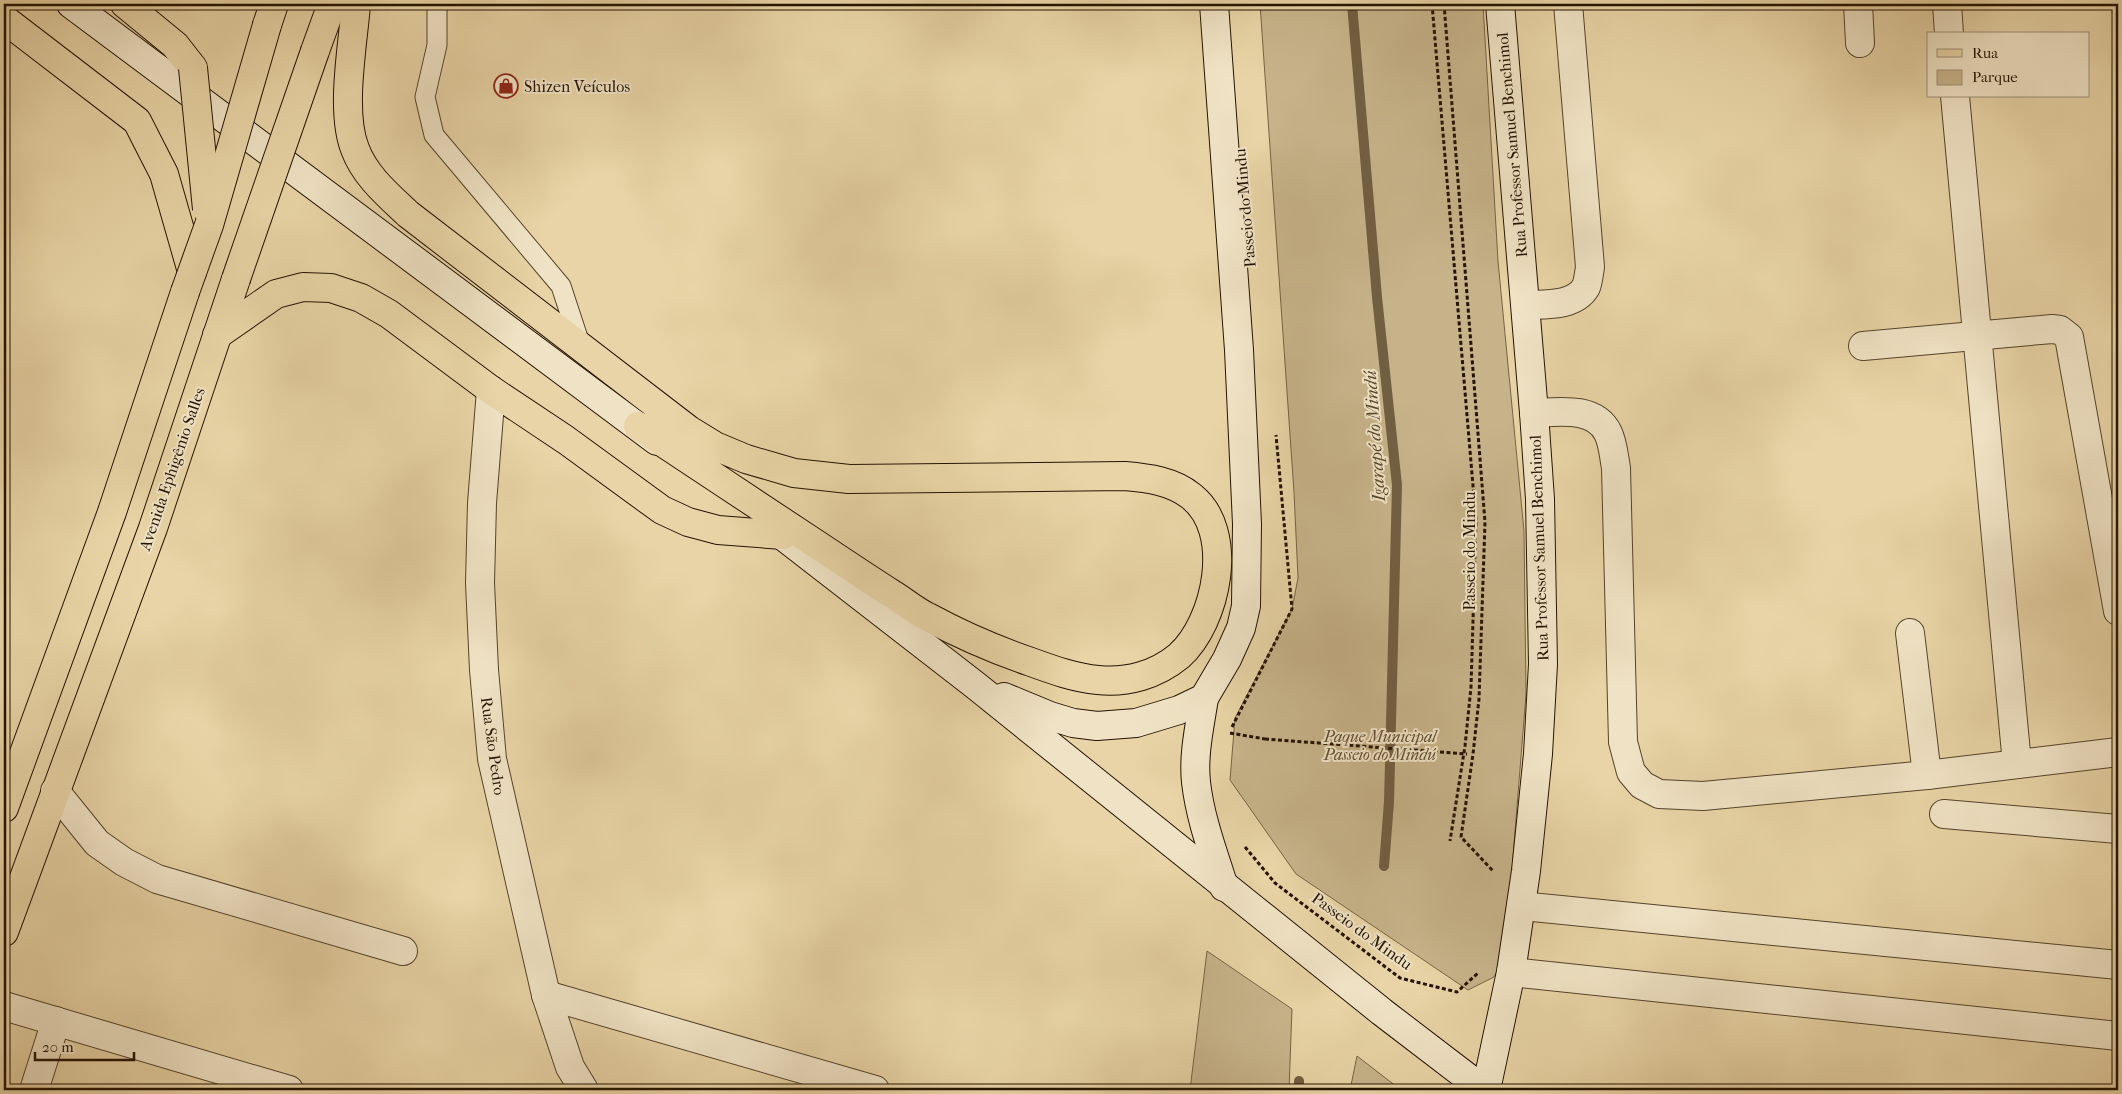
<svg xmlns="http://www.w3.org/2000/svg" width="2122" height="1094" font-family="'IM FELL French Canon',serif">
  <rect width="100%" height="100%" fill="#e8d4a6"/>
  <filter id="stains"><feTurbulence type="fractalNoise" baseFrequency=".004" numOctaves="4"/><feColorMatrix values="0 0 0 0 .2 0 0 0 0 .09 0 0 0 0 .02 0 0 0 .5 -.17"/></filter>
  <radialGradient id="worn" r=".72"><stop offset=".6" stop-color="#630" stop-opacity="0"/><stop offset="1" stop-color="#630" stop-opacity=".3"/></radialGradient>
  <g fill="#c7b38a" stroke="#766345">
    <polygon points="1260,4 1483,4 1498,261 1524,531 1526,694 1505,957 1494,977 1468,990 1296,874 1230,780 1235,718 1292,609 1298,578 1294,492"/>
    <polygon points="1207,951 1292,1009 1289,1090 1190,1090"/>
    <polygon points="1357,1056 1401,1090 1350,1090"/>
  </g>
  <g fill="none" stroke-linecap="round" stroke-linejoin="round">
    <g stroke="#715f42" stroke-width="10">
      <polyline points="1352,4 1377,297 1397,485 1389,802 1384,866"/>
      <polyline points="1299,1090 1299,1081"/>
    </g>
    <g stroke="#55432a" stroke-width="21">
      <polyline id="lane" points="437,4 437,45 425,97 434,135 561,286 581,347"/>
    </g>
    <g stroke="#55432a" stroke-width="30">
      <g id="street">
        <polyline points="1858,4 1860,43"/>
        <polyline points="1947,4 1949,34"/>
        <polyline points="1955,96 2017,764"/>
        <path d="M1526 305C1545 304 1574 307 1586 287 1588 282 1589 273 1590 267L1568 4"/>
        <polyline points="1863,346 2052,329 2060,330 2069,337 2118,611"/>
        <polyline points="491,390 482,503 480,583 484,670 492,759 546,995 570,1067 584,1090"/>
        <path d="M1534 413C1559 412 1595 406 1608 433 1613 443 1614 457 1616 468L1623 742 1631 772 1642 785 1659 794 1703 796 1927 775 2118 752"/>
        <polyline points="1910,633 1927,775"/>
        <polyline points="55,791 97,843 124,862 157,879 403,951"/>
        <polyline points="1944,814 2118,829"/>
        <polyline points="1521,906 2118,965"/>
        <polyline points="1511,972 2118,1036"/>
        <polyline points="546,995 875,1090"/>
        <polyline points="4,1006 289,1090"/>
        <polyline points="34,1090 56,1021"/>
      </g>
    </g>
    <g stroke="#241300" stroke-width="30">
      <g id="secondary">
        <polyline points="71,4 657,441"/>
        <polyline points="779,533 975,685 1382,1012 1484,1090"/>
        <polyline points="1004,697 1050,716 1073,723 1097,726 1136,723 1179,710 1204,698 1227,659 1241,628 1246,606 1247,524 1239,350 1214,4"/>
        <path d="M1204 698C1200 725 1193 754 1196 782 1200 818 1213 852 1224 887"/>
        <polyline points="1486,1090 1511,972 1526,871 1538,754 1543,664 1540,499 1534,413 1500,4"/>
      </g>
    </g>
    <g stroke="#241300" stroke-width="30">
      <g id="primary">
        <polyline points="125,4 175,45 193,68"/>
        <path d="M356 4C353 45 340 111 355 149 365 176 388 195 408 214L689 430 715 446 746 459 794 473 849 479 1125 476C1148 478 1172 481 1191 496 1236 531 1217 622 1179 656 1156 675 1127 683 1098 680 1075 678 1053 670 1031 662 996 650 961 635 928 617 915 611 904 601 892 594 867 578 843 562 819 546 759 506 698 466 638 426"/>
        <polyline points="4,19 137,121 164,174 192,272"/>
        <polyline points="267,25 274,4"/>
        <polyline points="315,51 332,4"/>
        <polyline points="217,335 276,294 303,287 331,288 361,298 389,314 491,390 566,440 662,510 688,522 718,530 783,535"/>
        <polyline points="4,808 112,512 185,292"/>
        <polyline points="4,932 153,528 236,279"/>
      </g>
    </g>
    <g stroke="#241300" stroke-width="3" stroke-dasharray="4 2.5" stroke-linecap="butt">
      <polyline points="1432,4 1476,521 1471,687 1465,746 1450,841"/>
      <polyline points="1444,4 1485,522 1479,699 1473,754 1461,837 1494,872"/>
      <polyline points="1232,727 1292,609 1276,435"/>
      <polyline points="1230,733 1265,739"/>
      <polyline points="1245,847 1275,883 1400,978 1457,992 1478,973"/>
    </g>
    <use href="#lane" stroke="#f0e3c5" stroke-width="19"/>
    <use href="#street" stroke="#f0e3c5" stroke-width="28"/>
    <use href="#secondary" stroke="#f0e3c5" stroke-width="28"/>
    <use href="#primary" stroke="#e8d4a6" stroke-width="28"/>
    <g stroke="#241300" stroke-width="30" stroke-linecap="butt">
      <g id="primary-bridge">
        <polyline points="193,68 207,209"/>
        <polyline points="236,279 315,51"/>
        <polyline points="185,292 209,225 267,25"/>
      </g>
    </g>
    <polyline stroke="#241300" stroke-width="3" stroke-dasharray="4 2.5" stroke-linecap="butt" points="1265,739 1467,754"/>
    <use href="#primary-bridge" stroke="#e8d4a6" stroke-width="28"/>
  </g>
  <defs>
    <g id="shop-ring" transform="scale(1.25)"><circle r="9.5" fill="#f0e3c5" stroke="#8f2418" stroke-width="1.5"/><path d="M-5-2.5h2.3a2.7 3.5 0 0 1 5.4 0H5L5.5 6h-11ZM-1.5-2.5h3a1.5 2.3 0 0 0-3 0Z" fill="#8f2418"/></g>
  </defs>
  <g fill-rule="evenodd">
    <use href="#shop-ring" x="506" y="86"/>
  </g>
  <g text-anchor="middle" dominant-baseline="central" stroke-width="4" stroke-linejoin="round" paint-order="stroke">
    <g font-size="16" fill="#241300" stroke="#f0e3c5" text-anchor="start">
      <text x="524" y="86">Shizen Veículos</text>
    </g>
    <g font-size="16" fill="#241300" stroke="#f0e3c5">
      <text transform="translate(1512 145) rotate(-95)">Rua Professor Samuel Benchimol</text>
      <text transform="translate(1245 208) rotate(-95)">Passeio do Mindu</text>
      <text transform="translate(172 469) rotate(-71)">Avenida Ephigênio Salles</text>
      <text transform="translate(1539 548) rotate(-92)">Rua Professor Samuel Benchimol</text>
      <text transform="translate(1469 551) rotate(-90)">Passeio do Mindu</text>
      <text transform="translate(493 746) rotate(82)">Rua São Pedro</text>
      <text transform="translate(1362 931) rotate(36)">Passeio do Mindu</text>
    </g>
    <g font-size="16" font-style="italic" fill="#5d4b30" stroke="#f0e3c5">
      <text x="1380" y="736">Paque Municipal<tspan x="1380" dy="18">Passeio do Mindú</tspan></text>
    </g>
    <g font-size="18" font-style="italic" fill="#58462c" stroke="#f0e3c5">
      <text transform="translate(1375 436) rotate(-94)">Igarapé do Mindú</text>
    </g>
  </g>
  <rect width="2122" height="1094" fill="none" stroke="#e8d4a6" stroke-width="20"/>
  <rect x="5" y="5" width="2112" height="1084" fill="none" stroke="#241300" stroke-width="2.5"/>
  <rect x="10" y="10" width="2102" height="1074" fill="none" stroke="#241300"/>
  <rect x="1927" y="32" width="162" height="65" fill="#f0e3c5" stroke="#9e9076"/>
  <rect x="1937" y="49" width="25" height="8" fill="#e8d4a6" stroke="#9e9076"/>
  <text x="1972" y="58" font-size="15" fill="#241300">Rua</text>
  <rect x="1937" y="70" width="25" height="15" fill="#c7b38a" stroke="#9e9076"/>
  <text x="1972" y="82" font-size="15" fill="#241300">Parque</text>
  <path d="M35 1052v8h99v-8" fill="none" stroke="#241300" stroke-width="2.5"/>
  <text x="42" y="1052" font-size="15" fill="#241300" stroke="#f0e3c5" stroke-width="4" paint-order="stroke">20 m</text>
  <rect width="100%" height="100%" filter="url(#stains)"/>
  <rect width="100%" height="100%" fill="url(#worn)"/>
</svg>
